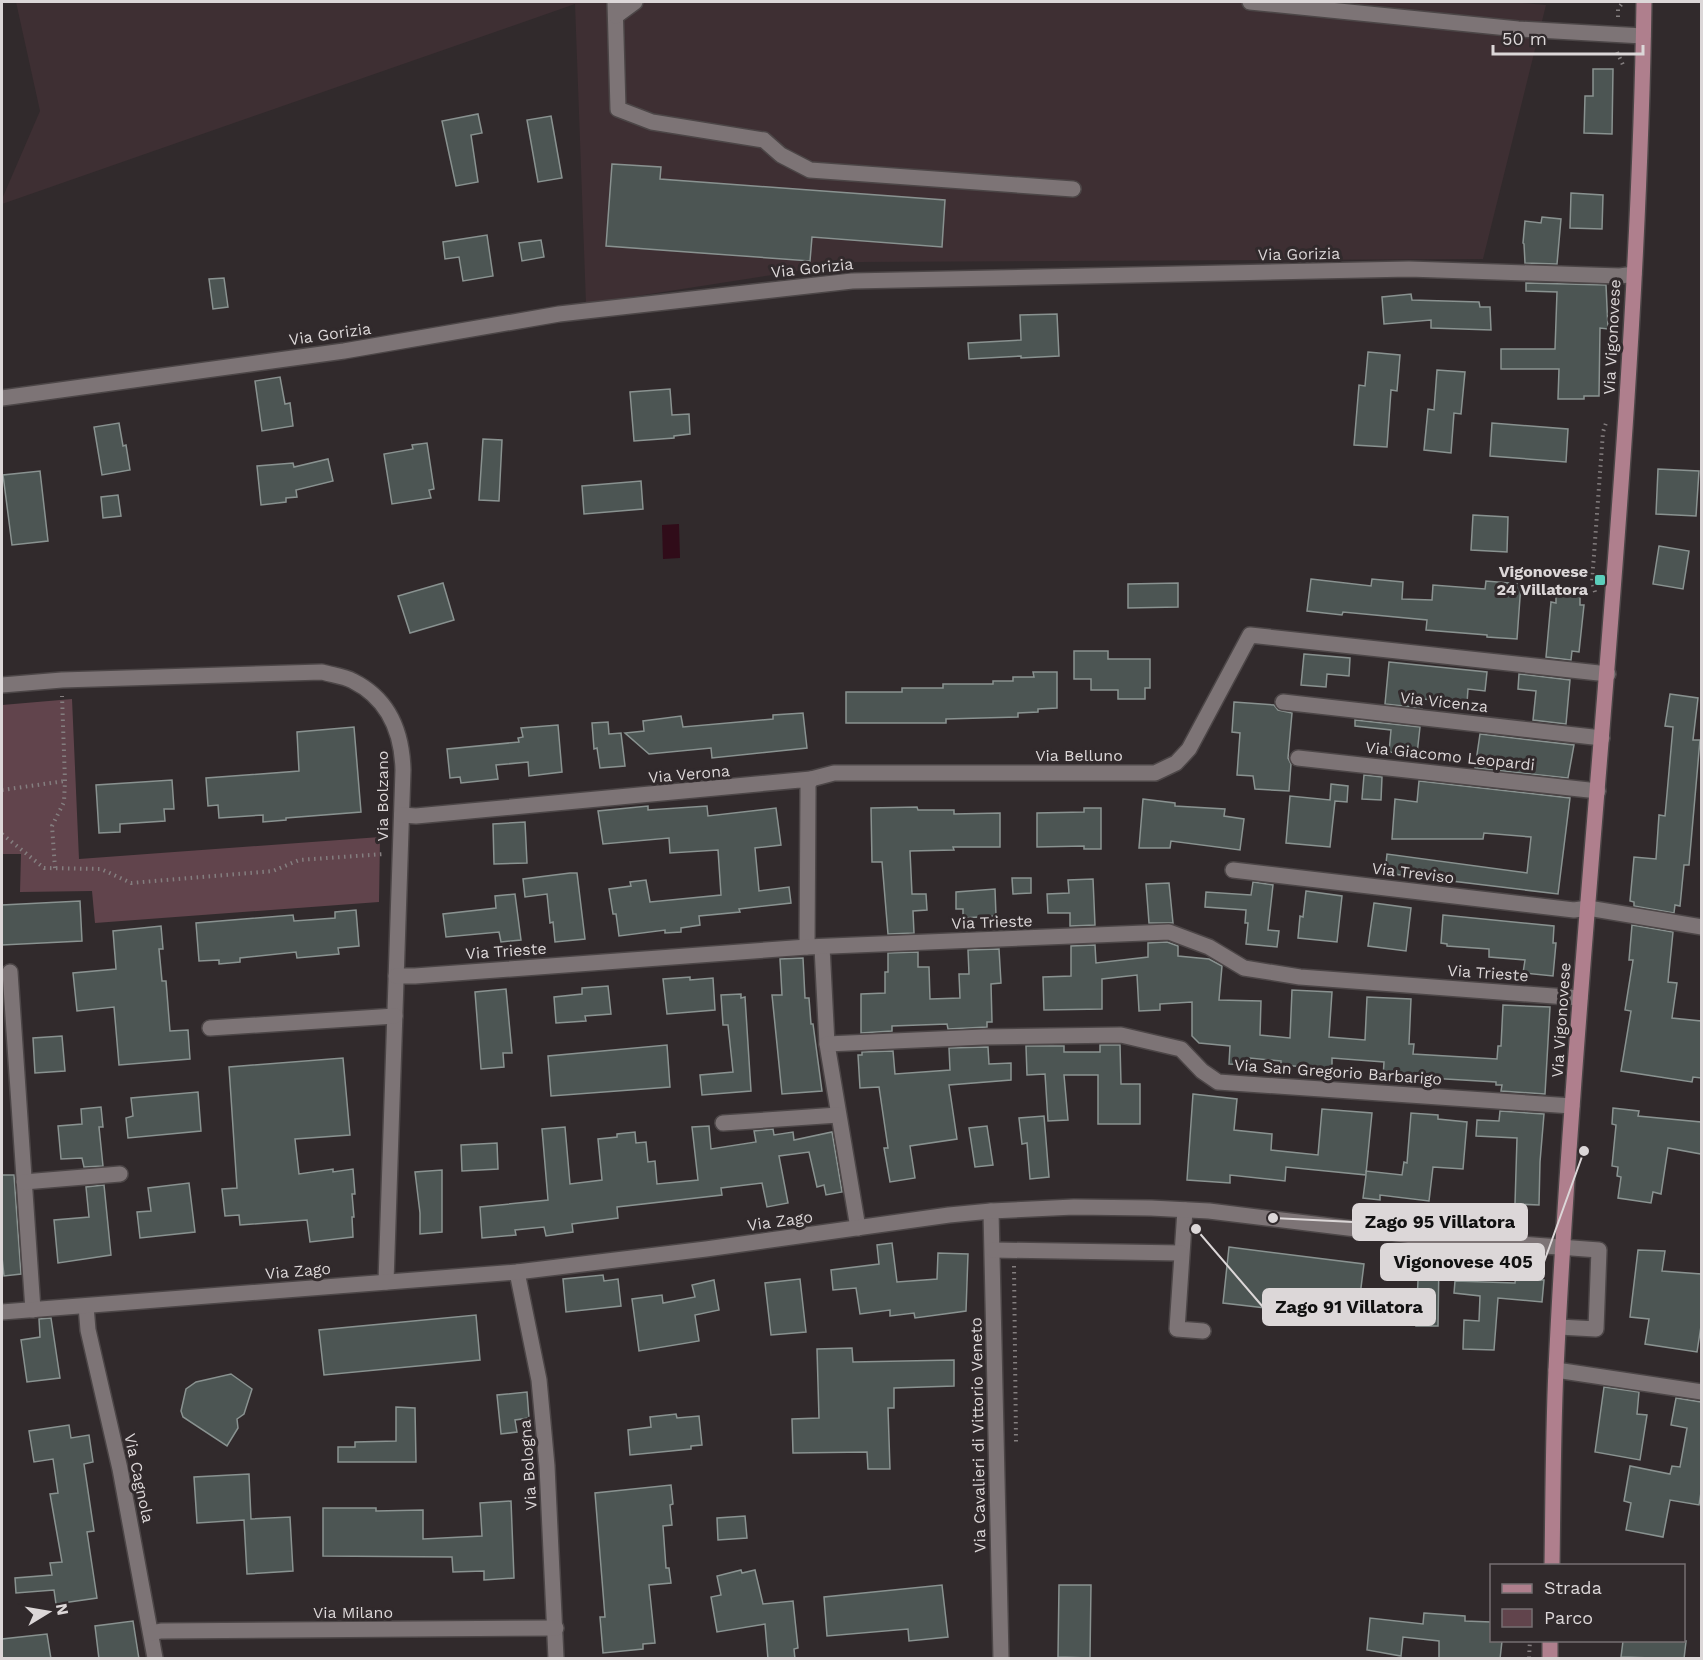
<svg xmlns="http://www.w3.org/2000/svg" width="1703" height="1660" font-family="'Work Sans',sans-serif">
  <rect width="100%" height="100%" fill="#312a2c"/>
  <polygon fill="#3e2f33" points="16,2 1511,2 1546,5 1483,259 856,262 586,304 575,4 2,204 2,199 40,111"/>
  <polygon fill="#61444c" points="72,699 79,859 380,837 379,902 95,923 92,891 20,892 21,854 2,854 2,705"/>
  <polygon fill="#300c19" points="679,524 680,558 663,559 662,525"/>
  <g fill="#4c5553" stroke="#899290" stroke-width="1.5">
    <polygon points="1593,69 1613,69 1612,134 1584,133 1585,96 1593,96"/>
    <polygon points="478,114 482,133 471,135 478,182 456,186 442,121"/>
    <polygon points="551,116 562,178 538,182 527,120"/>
    <polygon points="612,164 661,167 660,179 945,200 942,247 812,237 810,261 606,246"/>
    <polygon points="1571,193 1603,195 1602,229 1570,228"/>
    <polygon points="1542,217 1561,219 1557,264 1525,263 1524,244 1523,243 1525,221 1541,223"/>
    <polygon points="487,235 493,276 463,281 459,257 445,259 443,242"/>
    <polygon points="541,240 544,257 522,261 519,243"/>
    <polygon points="224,278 228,307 213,309 209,279"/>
    <polygon points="1526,283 1606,285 1608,329 1600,328 1599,396 1584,396 1584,399 1558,399 1559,369 1501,369 1501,349 1555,349 1557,292 1526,291"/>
    <polygon points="1411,294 1412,300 1479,302 1480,307 1490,307 1491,330 1431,328 1431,320 1384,324 1382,297"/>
    <polygon points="1057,314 1059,356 1021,358 1021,356 969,359 968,343 1021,340 1020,315"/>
    <polygon points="1368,352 1400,355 1397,391 1391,390 1387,447 1354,445 1359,385 1365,386"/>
    <polygon points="1437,370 1465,372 1461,414 1454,413 1451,453 1424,450 1428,409 1434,410"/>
    <polygon points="280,377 285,404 290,403 293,426 262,431 255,381"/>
    <polygon points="670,389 672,415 689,414 690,434 674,436 674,438 634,441 630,392"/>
    <polygon points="119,423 123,446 126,445 130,470 102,475 94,427"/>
    <polygon points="1492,423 1568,429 1566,462 1490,456"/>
    <polygon points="483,439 502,440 499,501 479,500"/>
    <polygon points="427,443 434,489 429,490 431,498 392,504 384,454 413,449 412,445"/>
    <polygon points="328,459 333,481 296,490 297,497 286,498 286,502 261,505 257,466 293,463 294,467"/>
    <polygon points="1658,469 1699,471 1696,516 1656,514"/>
    <polygon points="40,471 48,541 12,545 3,475"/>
    <polygon points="641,481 643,509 584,514 582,486"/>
    <polygon points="118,495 121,516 103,518 101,497"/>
    <polygon points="1473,515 1508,517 1507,552 1471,550"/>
    <polygon points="1659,546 1689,551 1683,589 1653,584"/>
    <polygon points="1311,579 1371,586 1372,579 1403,582 1402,599 1432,600 1433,585 1485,589 1486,581 1521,584 1517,639 1487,637 1487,635 1426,630 1427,620 1343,612 1342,615 1307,611"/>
    <polygon points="443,583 454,620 410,633 398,596"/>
    <polygon points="1178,583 1178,607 1128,608 1128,584"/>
    <polygon points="1562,587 1580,588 1580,605 1584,605 1579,652 1572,651 1571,660 1546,657 1551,602 1556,603 1556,594 1561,594"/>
    <polygon points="1074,651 1108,651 1108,659 1150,659 1150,688 1145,688 1145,699 1118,699 1118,690 1091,690 1091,679 1074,679"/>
    <polygon points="1304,654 1350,658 1349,676 1327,674 1326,687 1301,685"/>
    <polygon points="1389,662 1487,672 1485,691 1468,689 1467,703 1423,699 1422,708 1385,704"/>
    <polygon points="1033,672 1057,672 1057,708 1038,709 1038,712 1018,713 1018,717 946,719 946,723 846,723 846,692 902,692 902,688 943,688 943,684 993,684 993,681 1013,681 1013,677 1034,677"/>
    <polygon points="1519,674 1570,680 1566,724 1533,720 1536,691 1518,689"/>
    <polygon points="1670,694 1698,698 1693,740 1700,740 1689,865 1684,865 1680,906 1675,905 1674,913 1634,906 1634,902 1630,901 1634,857 1656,859 1659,815 1665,816 1673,727 1665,726"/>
    <polygon points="1234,702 1274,705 1278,710 1292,713 1288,758 1291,764 1289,791 1255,789 1253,776 1237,775 1240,733 1232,732"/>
    <polygon points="803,713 807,748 712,758 711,748 649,754 625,733 644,731 643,721 681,716 683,727 773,719 773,715"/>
    <polygon points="1355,720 1420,727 1417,754 1389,752 1391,730 1355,726"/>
    <polygon points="608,722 609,734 621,733 625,766 600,768 597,748 594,749 592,723"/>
    <polygon points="558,725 562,772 529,776 528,762 496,765 498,779 461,783 460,777 450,778 447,749 519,742 518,738 523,737 521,728"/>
    <polygon points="354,727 361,812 286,818 286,820 263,822 263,815 219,818 218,805 208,806 206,778 299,771 297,732"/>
    <polygon points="1480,734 1574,745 1568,778 1475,768"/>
    <polygon points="1364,775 1382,777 1381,800 1362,799"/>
    <polygon points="172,780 174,809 164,809 165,821 120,824 120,832 99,833 96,785"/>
    <polygon points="1419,781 1570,798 1558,894 1385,873 1387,854 1527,873 1531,837 1484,833 1483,839 1392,839 1395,799 1417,802"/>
    <polygon points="1331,784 1348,786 1347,802 1335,801 1330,847 1286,843 1290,796 1330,800"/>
    <polygon points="1143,799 1175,803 1175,806 1225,809 1224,816 1244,819 1240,850 1171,841 1170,848 1139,848"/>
    <polygon points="648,806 648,810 707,806 708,816 776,808 781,845 755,848 759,891 789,887 791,903 739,909 740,912 699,916 700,925 681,928 681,932 665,933 665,930 619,936 616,914 613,914 609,889 631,886 630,882 646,880 650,902 721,895 718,850 670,853 669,838 603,844 598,811"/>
    <polygon points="917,807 918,810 954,810 954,814 1000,813 1000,847 953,847 954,850 910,851 912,894 926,894 927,910 913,911 914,933 888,934 882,862 872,862 871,808"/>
    <polygon points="1084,808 1101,808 1101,849 1084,849 1084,846 1037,847 1037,813 1084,812"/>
    <polygon points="525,822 527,863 494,864 493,824"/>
    <polygon points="570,873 577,873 585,939 555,942 553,922 550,923 547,894 525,897 523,879"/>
    <polygon points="1012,878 1031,878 1031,893 1013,894"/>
    <polygon points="1093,879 1095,925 1070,926 1070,913 1048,913 1047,894 1069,893 1068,880"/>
    <polygon points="1253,882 1273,885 1268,930 1279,931 1277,947 1246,944 1248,923 1245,923 1246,910 1205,907 1206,892 1251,895"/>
    <polygon points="1169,883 1173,923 1149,923 1146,884"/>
    <polygon points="995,889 996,916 963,918 963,909 956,909 956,892"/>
    <polygon points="1306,891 1342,896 1337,942 1298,938 1300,916 1303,917"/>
    <polygon points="515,894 521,940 501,942 499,932 446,937 443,914 496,908 495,896"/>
    <polygon points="80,901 82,941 2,945 2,905"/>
    <polygon points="1374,903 1411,908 1406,951 1368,946"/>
    <polygon points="356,910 359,946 338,948 339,954 297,958 296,952 240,958 240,962 219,964 219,960 199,961 196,923 293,915 294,921 335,918 335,912"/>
    <polygon points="1443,915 1554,926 1553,943 1556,943 1553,976 1523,973 1525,960 1489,957 1489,949 1447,946 1447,944 1441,943"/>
    <polygon points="1632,925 1673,932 1668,982 1677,983 1672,1018 1701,1021 1701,1078 1693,1077 1692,1082 1621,1071 1631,1011 1625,1010 1633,960 1629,960"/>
    <polygon points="161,926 163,949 159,949 162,981 166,981 170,1031 188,1030 190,1059 119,1065 114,1007 77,1011 73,973 116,969 113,931"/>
    <polygon points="1167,942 1178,946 1178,956 1209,959 1222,966 1219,1000 1261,1001 1260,1035 1290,1038 1292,990 1332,992 1329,1037 1365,1040 1367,997 1411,999 1409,1044 1414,1044 1413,1054 1497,1059 1498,1046 1501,1046 1503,1005 1550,1007 1545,1094 1501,1091 1502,1085 1496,1085 1496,1082 1412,1077 1411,1080 1383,1078 1384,1062 1332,1058 1332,1069 1281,1065 1281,1061 1250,1058 1250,1065 1229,1064 1230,1046 1199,1043 1192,1036 1192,1002 1160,1004 1160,1010 1139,1011 1137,975 1102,979 1102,1009 1044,1010 1043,977 1071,976 1071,946 1095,945 1096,963 1148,957 1148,943"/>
    <polygon points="999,949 1001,983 991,984 992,1022 987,1022 987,1027 948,1029 947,1024 892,1026 892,1031 861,1033 861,994 885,993 885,972 888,972 888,953 918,952 918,967 929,967 930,999 960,998 959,974 969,974 968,950"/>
    <polygon points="803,958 805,998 809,998 811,1024 813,1024 822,1091 782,1094 772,995 782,995 780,959"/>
    <polygon points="690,977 690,980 713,978 715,1010 667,1014 663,979"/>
    <polygon points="608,986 611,1014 585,1016 586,1021 556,1023 554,997 582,994 582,988"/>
    <polygon points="506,989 512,1053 503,1053 504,1067 481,1069 475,992"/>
    <polygon points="741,994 741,998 745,997 751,1091 702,1095 700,1075 733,1072 728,1025 723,1025 721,995"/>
    <polygon points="62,1036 65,1071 35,1073 33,1038"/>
    <polygon points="667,1045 670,1087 551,1096 548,1056"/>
    <polygon points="1100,1045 1120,1045 1121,1084 1140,1084 1140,1124 1098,1124 1098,1075 1064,1075 1068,1120 1048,1121 1045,1074 1027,1075 1026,1046 1064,1046 1064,1052 1100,1052"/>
    <polygon points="988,1047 989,1064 1011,1063 1011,1080 949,1085 957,1139 910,1146 915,1178 890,1182 884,1148 888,1148 879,1087 860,1088 858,1055 862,1055 862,1052 893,1051 895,1074 950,1070 949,1048"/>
    <polygon points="343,1058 350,1135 295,1139 299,1174 333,1169 333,1172 353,1169 355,1194 352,1194 354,1217 352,1217 353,1237 310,1242 307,1220 240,1225 239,1215 225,1216 222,1189 237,1188 229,1067"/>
    <polygon points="198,1092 201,1131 128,1138 126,1118 133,1116 131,1098"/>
    <polygon points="1193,1094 1237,1099 1234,1130 1272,1134 1271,1150 1318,1155 1322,1109 1372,1113 1366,1174 1366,1171 1402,1175 1404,1162 1407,1163 1411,1113 1438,1115 1438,1119 1467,1122 1463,1169 1433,1167 1429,1201 1380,1195 1380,1200 1363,1198 1366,1175 1286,1167 1285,1181 1230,1175 1230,1183 1187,1180"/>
    <polygon points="101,1107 103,1127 99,1127 103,1166 84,1167 82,1158 61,1159 58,1126 82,1124 81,1109"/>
    <polygon points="1613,1108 1639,1111 1638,1116 1701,1122 1701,1154 1668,1148 1661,1194 1653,1192 1651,1203 1618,1198 1621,1177 1617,1176 1618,1167 1612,1166 1616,1125 1612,1124"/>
    <polygon points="1500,1111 1544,1114 1540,1162 1539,1205 1515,1204 1517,1138 1476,1136 1477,1120 1499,1121"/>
    <polygon points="1044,1116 1049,1177 1030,1179 1027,1143 1022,1144 1019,1118"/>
    <polygon points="709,1126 711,1149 756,1142 754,1131 773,1129 774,1135 793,1132 794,1140 832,1132 842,1192 826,1195 824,1185 817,1187 809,1152 779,1156 788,1203 767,1207 762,1183 721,1188 722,1195 617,1207 618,1218 572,1224 573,1232 546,1236 544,1227 515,1230 516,1235 482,1238 480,1207 548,1200 542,1129 565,1127 570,1184 602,1180 598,1139 617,1137 617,1134 635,1132 636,1143 646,1142 648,1162 655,1161 657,1184 698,1180 692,1127"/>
    <polygon points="987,1126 993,1165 975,1167 969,1128"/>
    <polygon points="497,1143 498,1169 462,1171 461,1145"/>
    <polygon points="442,1170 442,1232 420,1234 420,1213 415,1172"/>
    <polygon points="2,1175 14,1175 21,1274 4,1276 2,1257"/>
    <polygon points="189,1183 195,1232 140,1238 137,1212 151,1211 148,1188"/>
    <polygon points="104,1185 111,1255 58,1263 54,1220 89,1217 86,1187"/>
    <polygon points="892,1243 897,1282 937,1279 938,1253 968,1254 966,1311 915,1318 914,1313 890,1316 890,1310 860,1314 856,1288 833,1290 831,1270 879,1264 877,1245"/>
    <polygon points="1229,1247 1364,1264 1357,1319 1223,1303"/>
    <polygon points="1638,1250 1665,1251 1662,1271 1701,1274 1701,1326 1697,1352 1645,1344 1649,1319 1630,1317"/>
    <polygon points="1518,1257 1537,1259 1535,1280 1544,1280 1542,1302 1498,1298 1494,1350 1463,1349 1464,1320 1479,1321 1480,1296 1454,1293 1455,1281 1515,1283"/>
    <polygon points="1419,1258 1439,1259 1438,1326 1416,1326"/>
    <polygon points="603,1275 604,1281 618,1279 621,1306 566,1312 563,1279"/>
    <polygon points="800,1279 806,1332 771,1335 765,1283"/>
    <polygon points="714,1280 719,1310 695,1315 699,1341 639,1351 632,1299 662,1295 663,1303 695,1297 692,1285"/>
    <polygon points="476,1315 480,1360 324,1375 319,1330"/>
    <polygon points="51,1318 60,1378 27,1382 21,1340 40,1337 39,1319"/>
    <polygon points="852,1348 853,1362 954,1360 954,1386 894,1388 894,1408 888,1408 890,1469 868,1469 867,1452 793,1453 792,1419 819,1418 817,1349"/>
    <polygon points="231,1374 252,1389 244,1414 237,1419 238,1428 227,1446 183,1417 181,1411 186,1389 196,1382"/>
    <polygon points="1604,1387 1639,1392 1637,1414 1647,1415 1640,1460 1595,1452"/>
    <polygon points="527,1392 529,1418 515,1420 517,1432 501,1434 497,1395"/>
    <polygon points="1676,1398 1701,1402 1701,1492 1699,1505 1670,1500 1663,1537 1626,1530 1631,1503 1624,1501 1630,1466 1670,1474 1672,1466 1680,1467 1687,1428 1671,1425"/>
    <polygon points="396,1407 415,1408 416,1462 338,1462 338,1447 355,1447 355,1442 396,1441"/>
    <polygon points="676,1414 677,1418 699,1416 702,1445 691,1446 691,1449 630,1455 628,1430 651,1427 650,1417"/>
    <polygon points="69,1425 71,1438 89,1435 93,1462 84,1464 94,1531 87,1532 97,1598 56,1604 54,1590 16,1593 15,1578 52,1575 50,1563 62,1562 50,1494 58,1493 53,1459 34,1462 29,1431"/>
    <polygon points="249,1474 251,1519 290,1517 293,1571 247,1574 244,1520 197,1523 194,1477"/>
    <polygon points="671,1485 673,1504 670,1505 672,1525 663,1526 666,1568 669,1568 671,1583 649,1585 655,1643 643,1644 643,1649 603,1653 600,1617 605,1617 595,1493"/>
    <polygon points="511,1501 514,1578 484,1580 484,1571 453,1572 452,1557 323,1556 323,1508 376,1508 376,1511 423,1510 423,1539 482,1536 480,1503"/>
    <polygon points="745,1516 747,1538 718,1540 717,1518"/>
    <polygon points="741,1570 742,1573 755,1570 763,1604 793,1601 798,1648 794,1649 795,1659 768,1659 765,1624 717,1632 711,1597 721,1595 717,1576"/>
    <polygon points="942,1585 948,1637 909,1641 908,1629 827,1636 824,1597"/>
    <polygon points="1059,1585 1091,1585 1090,1658 1058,1657"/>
    <polygon points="1424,1613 1465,1616 1465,1621 1491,1622 1491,1641 1502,1641 1500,1659 1439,1659 1439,1641 1403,1637 1401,1656 1367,1650 1370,1618 1423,1624"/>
    <polygon points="133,1621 139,1659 99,1659 95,1626"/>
    <polygon points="47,1634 51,1659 2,1659 2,1639"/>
    <polygon points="1623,1641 1686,1641 1684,1659 1621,1657"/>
  </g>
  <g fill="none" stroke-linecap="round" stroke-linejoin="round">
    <g stroke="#4c4647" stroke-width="18">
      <g id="minor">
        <polyline points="615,2 618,109 652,122 764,140 781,155 810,170 1073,189"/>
        <polyline points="1250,2 1518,29 1643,36"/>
        <polyline points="616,16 635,2"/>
        <polyline points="2,398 344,351 559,314 852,281 1409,269 1620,276 1634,274"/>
        <path d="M2 685 62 680 322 672C332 675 344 676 353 681 389 699 402 733 403 770L386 1282"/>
        <polyline points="1283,702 1602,738"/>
        <polyline points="1298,758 1598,791"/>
        <polyline points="811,779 834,773 1155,773 1176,763 1189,749 1250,635 1608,674"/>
        <polyline points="402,815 416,816 811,779 808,785 808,794 807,947"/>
        <polyline points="1233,870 1574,910 1588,908 1702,927"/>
        <polyline points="822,947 827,1044 858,1228"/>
        <polyline points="10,972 33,1310"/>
        <polyline points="396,976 415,976 807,947 1169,932 1209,947 1244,968 1300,977 1580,998"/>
        <polyline points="210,1028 395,1016"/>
        <polyline points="827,1044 983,1037 1121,1035 1181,1049 1202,1071 1218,1082 1572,1106"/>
        <polyline points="723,1123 838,1115"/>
        <polyline points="24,1182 120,1174"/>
        <polyline points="1185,1210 1177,1329 1203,1331"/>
        <polyline points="991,1211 1001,1658"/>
        <polyline points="993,1250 1181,1253"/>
        <polyline points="517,1272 539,1380 547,1466 556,1658"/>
        <polyline points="86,1306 88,1330 120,1469 155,1658"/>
        <polyline points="2,1312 517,1272 706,1249 949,1215 991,1211 1074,1207 1151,1208 1209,1211 1413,1236 1599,1250 1596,1329 1559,1327"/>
        <polyline points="1556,1370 1702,1392"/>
        <polyline points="151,1633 161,1631 556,1628"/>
      </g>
    </g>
    <g stroke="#4c4647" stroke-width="18">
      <g id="major">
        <path d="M1552 1566C1553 1500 1553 1434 1556 1369 1578 912 1637 459 1644 2"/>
        <polyline points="1550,1658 1550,1640"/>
      </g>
    </g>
    <g stroke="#847e7f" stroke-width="4" stroke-dasharray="1.5 4.5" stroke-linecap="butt">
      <polyline points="1618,17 1618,9 1623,2"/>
      <polyline points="1617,52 1624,67"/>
      <polyline points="1595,592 1592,582 1603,432 1606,423"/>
      <polyline points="2,790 65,781"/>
      <polyline points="2,834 44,868 101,869 131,883 273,871 299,860 384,854"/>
      <polyline points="55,868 52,826 64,802 65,781 62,696"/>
      <polyline points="1014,1266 1016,1442"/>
      <polyline points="1529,1658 1530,1640"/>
    </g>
    <use href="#minor" stroke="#7d7476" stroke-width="15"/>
    <use href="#major" stroke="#af7f8d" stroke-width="15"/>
  </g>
  <rect fill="#5bcebb" stroke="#312a2c" stroke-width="2" x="1594" y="574" width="12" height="12" rx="3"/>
  <g text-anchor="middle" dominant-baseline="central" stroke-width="6" stroke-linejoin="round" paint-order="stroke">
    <g font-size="16" fill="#dcd7d8" stroke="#312a2c">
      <text transform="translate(1299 254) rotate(-1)">Via Gorizia</text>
      <text transform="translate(812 268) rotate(-6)">Via Gorizia</text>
      <text transform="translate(330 334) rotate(-8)">Via Gorizia</text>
      <text transform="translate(1612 337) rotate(-87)">Via Vigonovese</text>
      <text transform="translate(1444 702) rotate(6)">Via Vicenza</text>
      <text x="1079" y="755">Via Belluno</text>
      <text transform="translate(1450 756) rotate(6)">Via Giacomo Leopardi</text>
      <text transform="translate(689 774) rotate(-5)">Via Verona</text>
      <text transform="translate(382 796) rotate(-90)">Via Bolzano</text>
      <text transform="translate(1413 873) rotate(7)">Via Treviso</text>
      <text transform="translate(992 922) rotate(-2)">Via Trieste</text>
      <text transform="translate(506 951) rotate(-4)">Via Trieste</text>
      <text transform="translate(1488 973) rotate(4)">Via Trieste</text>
      <text transform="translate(1561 1020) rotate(-86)">Via Vigonovese</text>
      <text transform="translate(1338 1072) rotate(4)">Via San Gregorio Barbarigo</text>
      <text transform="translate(780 1221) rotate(-8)">Via Zago</text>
      <text transform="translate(298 1271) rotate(-5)">Via Zago</text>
      <text transform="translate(978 1435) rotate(-91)">Via Cavalieri di Vittorio Veneto</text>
      <text transform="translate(528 1465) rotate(-94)">Via Bologna</text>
      <text transform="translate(139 1478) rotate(78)">Via Cagnola</text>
      <text x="353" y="1612">Via Milano</text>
    </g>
    <g font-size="16" font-weight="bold" fill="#dcd7d8" stroke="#312a2c" text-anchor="end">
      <text x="1588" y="571">Vigonovese<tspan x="1588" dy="18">24 Villatora</tspan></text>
    </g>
  </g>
  <path fill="none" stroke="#dcd7d8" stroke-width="2" d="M1273 1218L1353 1222M1584 1151L1544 1262M1196 1229L1263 1307"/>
  <g fill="#dcd7d8" stroke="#312a2c" stroke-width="2">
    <circle cx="1273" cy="1218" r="6"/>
    <circle cx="1584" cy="1151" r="6"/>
    <circle cx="1196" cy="1229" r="6"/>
  </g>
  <g fill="#dcd7d8" stroke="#dcd7d8" stroke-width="2">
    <rect x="1353" y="1204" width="174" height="36" rx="6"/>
    <rect x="1381" y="1244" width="163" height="36" rx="6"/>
    <rect x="1263" y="1289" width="172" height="36" rx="6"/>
  </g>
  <g font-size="18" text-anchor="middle" font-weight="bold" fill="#111">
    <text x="1440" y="1228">Zago 95 Villatora</text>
    <text x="1463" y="1268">Vigonovese 405</text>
    <text x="1349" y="1313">Zago 91 Villatora</text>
  </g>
  <rect width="1703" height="1660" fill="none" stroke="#dcd7d8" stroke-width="6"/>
  <rect x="1490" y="1564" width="195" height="78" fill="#312a2c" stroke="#756f71" stroke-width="1.5"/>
  <rect x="1502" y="1584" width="30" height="9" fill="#af7f8d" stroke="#756f71" stroke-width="1.5"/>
  <text x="1544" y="1594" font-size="18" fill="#dcd7d8">Strada</text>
  <rect x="1502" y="1609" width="30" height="18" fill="#61444c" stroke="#756f71" stroke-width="1.5"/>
  <text x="1544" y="1624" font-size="18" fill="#dcd7d8">Parco</text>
  <g transform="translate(48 1612) rotate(79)" stroke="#312a2c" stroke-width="4.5" paint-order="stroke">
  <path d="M0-4.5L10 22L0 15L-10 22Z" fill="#dcd7d8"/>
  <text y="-9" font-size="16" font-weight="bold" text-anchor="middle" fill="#dcd7d8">N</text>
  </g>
  <path d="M1493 45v9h150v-9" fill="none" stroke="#dcd7d8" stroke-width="3"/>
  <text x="1502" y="45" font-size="18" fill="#dcd7d8" stroke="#312a2c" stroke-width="4.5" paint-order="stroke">50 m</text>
</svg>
